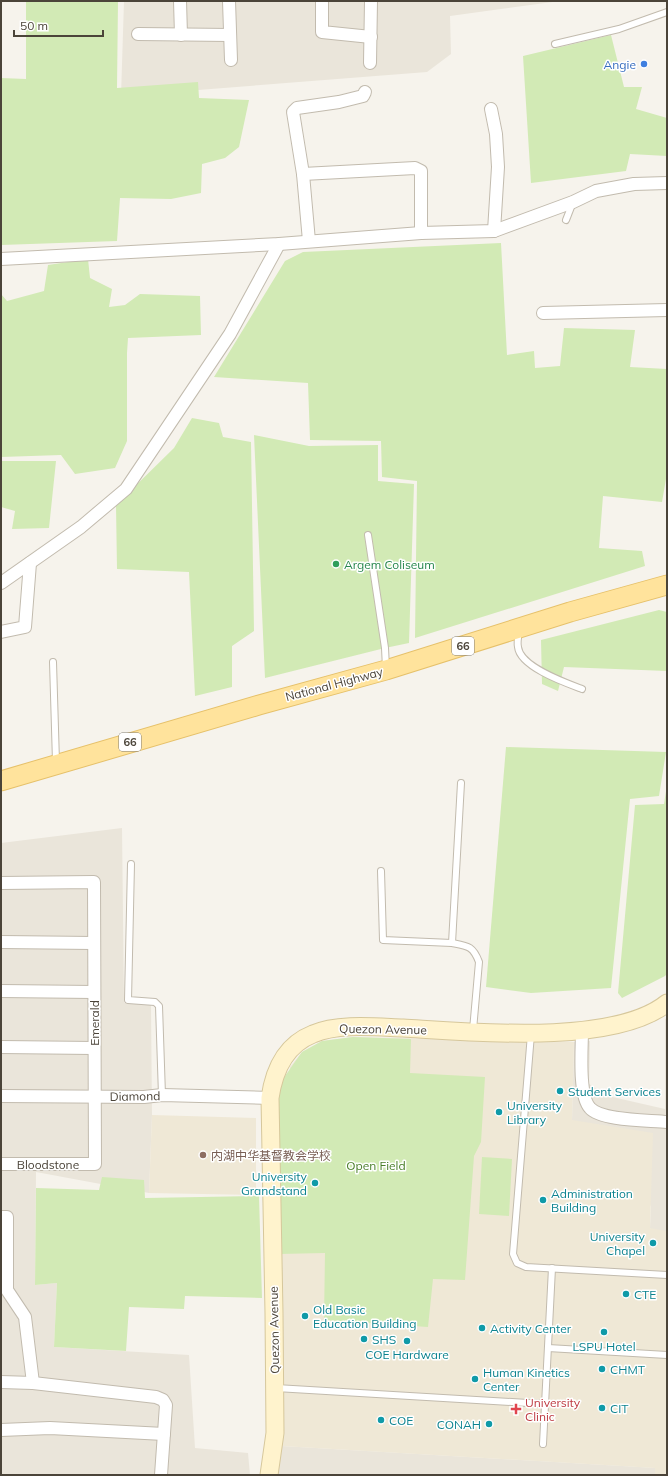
<svg xmlns="http://www.w3.org/2000/svg" width="668" height="1476" font-family="Mulish,'Noto Sans SC',sans-serif">
  <rect width="100%" height="100%" fill="#f6f3ec"/>
  <g fill="#eae5da">
    <polygon points="124,1 560,1 450,16 451,54 427,72 121,96"/>
    <polygon points="122,828 124,1003 151,1005 152,1115 149,1193 36,1172 35,1285 57,1283 54,1347 189,1355 195,1448 248,1453 250,1475 1,1475 1,843"/>
    <polygon points="667,1018 667,1240 650,1228 651,1206 572,1120 574,1042 590,1041 589,1084 608,1096 665,1109 665,1019"/>
    <polygon points="282,1446 656,1468 655,1475 277,1475"/>
  </g>
  <g fill="#efe8d6">
    <polygon points="353,1037 574,1042 572,1120 653,1133 650,1228 666,1231 667,1240 667,1475 655,1475 655,1468 282,1446 279,1254 290,1067 302,1052 322,1041"/>
    <polygon points="152,1115 256,1118 256,1195 149,1193"/>
  </g>
  <g fill="#d2eab5">
    <polygon points="26,1 118,1 117,88 198,82 199,98 249,100 239,147 225,158 202,164 201,193 171,199 120,198 117,241 1,245 1,78 26,79"/>
    <polygon points="611,35 624,87 642,87 636,109 667,118 667,156 630,154 626,171 531,183 523,56"/>
    <polygon points="501,243 507,355 534,351 535,368 560,366 564,328 635,330 630,367 667,369 667,473 662,502 603,496 599,548 642,551 645,566 415,638 417,481 382,477 381,441 310,440 308,383 214,377 285,261 303,252"/>
    <polygon points="88,259 90,278 112,289 109,307 125,305 140,294 200,296 201,335 128,338 127,353 127,441 115,468 75,474 61,455 1,457 1,294 7,301 44,291 48,265"/>
    <polygon points="192,418 219,423 223,437 251,442 254,631 232,646 232,687 195,696 189,572 117,569 116,505 174,448"/>
    <polygon points="254,435 309,446 378,445 378,481 414,484 409,643 385,648 265,678"/>
    <polygon points="1,461 56,461 49,528 12,529 15,511 1,507"/>
    <polygon points="659,610 667,612 667,671 564,667 558,691 542,684 541,640"/>
    <polygon points="506,747 666,752 659,796 630,799 611,988 531,993 486,987"/>
    <polygon points="667,785 667,974 665,976 622,998 618,993 635,805 664,804"/>
    <polygon points="353,1037 411,1039 410,1073 485,1077 481,1142 474,1156 465,1280 433,1279 428,1327 324,1320 325,1253 279,1254 277,1105 280,1083 302,1052 322,1041"/>
    <polygon points="482,1157 512,1159 509,1216 479,1214"/>
    <polygon points="102,1177 144,1180 145,1198 259,1196 262,1298 185,1296 184,1309 129,1307 126,1351 54,1347 57,1283 35,1285 36,1188 99,1190"/>
  </g>
  <g fill="none" stroke-linecap="round" stroke-linejoin="round">
    <g stroke="#c2bbae" stroke-width="8">
      <g id="service">
        <polyline points="555,44 619,29 667,12"/>
        <polyline points="566,220 573,202"/>
        <polyline points="368,535 385,648 386,668"/>
        <path d="M519 632C518 637 517 643 518 647 520 667 566 683 582 689"/>
        <polyline points="53,662 56,762"/>
        <path d="M461 783 452 943C468 946 473 946 479 962L473 1030"/>
        <polyline points="131,864 128,1000 155,1002 159,1006 162,1095"/>
        <polyline points="381,871 383,940 452,943"/>
        <polyline points="531,1034 513,1254 517,1263 526,1267 667,1275"/>
        <polyline points="548,1348 667,1355"/>
        <polyline points="276,1388 544,1404"/>
        <polyline points="543,1444 552,1268"/>
      </g>
    </g>
    <g stroke="#c2bbae" stroke-width="14">
      <g id="minor">
        <polyline points="180,1 181,35"/>
        <polyline points="229,1 231,60"/>
        <polyline points="322,1 322,32 371,37"/>
        <polyline points="138,34 230,35"/>
        <polyline points="370,63 371,1"/>
        <polyline points="491,109 496,134 498,167 494,231"/>
        <polyline points="303,174 415,168 421,171 421,233"/>
        <polyline points="309,241 303,174 293,112 297,108 339,102 363,96 365,92"/>
        <polyline points="1,259 279,244 421,233 494,231 573,202 596,191 634,184 667,183"/>
        <polyline points="543,313 667,310"/>
        <polyline points="1,583 81,527 126,489 230,334 279,244"/>
        <polyline points="1,632 25,627 30,563"/>
        <polyline points="1,883 94,882 95,1164 1,1164"/>
        <polyline points="1,942 93,943"/>
        <polyline points="1,991 94,992"/>
        <path d="M582 1030C582 1048 578 1095 590 1108 601 1121 650 1120 667 1122"/>
        <polyline points="1,1047 94,1048"/>
        <polyline points="1,1096 144,1097 162,1095 270,1098"/>
        <polyline points="1,1217 7,1217 7,1290 25,1317 33,1383"/>
        <polyline points="1,1382 33,1383 156,1397 163,1400 166,1405 161,1475"/>
        <polyline points="1,1430 50,1428 164,1434"/>
      </g>
    </g>
    <g stroke="#d6c79b" stroke-width="19">
      <path id="secondary" d="M269 1475 275 1433 274 1313 270 1098C274 1070 285 1045 313 1034 338 1023 376 1027 403 1028 470 1032 614 1046 667 1003"/>
    </g>
    <g stroke="#e6c16a" stroke-width="21">
      <polyline id="primary" points="1,781 259,705 386,670 570,612 667,585"/>
    </g>
    <use href="#service" stroke="#fff" stroke-width="6"/>
    <use href="#minor" stroke="#fff" stroke-width="12"/>
    <use href="#secondary" stroke="#fff3cd" stroke-width="17"/>
    <use href="#primary" stroke="#ffe39c" stroke-width="19"/>
  </g>
  <circle fill="#3f7fe0" stroke="#fff" stroke-width="1.5" cx="644" cy="64" r="4"/>
  <circle fill="#2e9e5b" stroke="#fff" stroke-width="1.5" cx="336" cy="564" r="4"/>
  <g fill="#0f9aa8" stroke="#fff" stroke-width="1.5">
    <circle cx="560" cy="1091" r="4"/>
    <circle cx="499" cy="1112" r="4"/>
    <circle cx="315" cy="1183" r="4"/>
    <circle cx="543" cy="1200" r="4"/>
    <circle cx="653" cy="1243" r="4"/>
    <circle cx="626" cy="1294" r="4"/>
    <circle cx="305" cy="1316" r="4"/>
    <circle cx="482" cy="1328" r="4"/>
    <circle cx="604" cy="1332" r="4"/>
    <circle cx="364" cy="1339" r="4"/>
    <circle cx="407" cy="1341" r="4"/>
    <circle cx="602" cy="1369" r="4"/>
    <circle cx="475" cy="1379" r="4"/>
    <circle cx="602" cy="1408" r="4"/>
    <circle cx="381" cy="1420" r="4"/>
    <circle cx="489" cy="1424" r="4"/>
  </g>
  <circle fill="#8d6e63" stroke="#fff" stroke-width="1.5" cx="203" cy="1155" r="4"/>
  <path fill="#e0444e" stroke="#fff" stroke-width="1.5" d="M514 1403h4v4h4v4h-4v4h-4v-4h-4v-4h4z"/>
  <g text-anchor="middle" dominant-baseline="central" stroke-width="3" stroke-linejoin="round" paint-order="stroke">
    <g fill="#fff" stroke="#817c74" stroke-width="1">
      <rect x="452" y="637" width="22" height="18" rx="3"/>
      <rect x="119" y="733" width="22" height="18" rx="3"/>
    </g>
    <g font-size="11" font-weight="bold" fill="#4b4439">
      <text x="463" y="646">66</text>
      <text x="130" y="742">66</text>
    </g>
    <g font-size="12" fill="#366cbe" stroke="#fff" text-anchor="end">
      <text x="636" y="64">Angie</text>
    </g>
    <g font-size="12" fill="#27864d" stroke="#fff" text-anchor="start">
      <text x="344" y="564">Argem Coliseum</text>
    </g>
    <g font-size="12" fill="#4b4439" stroke="#fff">
      <text transform="translate(334 684) rotate(-15)">National Highway</text>
      <text transform="translate(94 1023) rotate(-90)">Emerald</text>
      <text transform="translate(383 1029) rotate(1)">Quezon Avenue</text>
      <text transform="translate(135 1096) rotate(-1)">Diamond</text>
      <text x="48" y="1164">Bloodstone</text>
      <text transform="translate(274 1330) rotate(-91)">Quezon Avenue</text>
    </g>
    <g font-size="12" fill="#0d838f" stroke="#fff" text-anchor="start">
      <text x="568" y="1091">Student Services</text>
      <text x="507" y="1105">University<tspan x="507" dy="14">Library</tspan></text>
      <text x="307" y="1176" text-anchor="end">University<tspan x="307" dy="14">Grandstand</tspan></text>
      <text x="551" y="1193">Administration<tspan x="551" dy="14">Building</tspan></text>
      <text x="645" y="1236" text-anchor="end">University<tspan x="645" dy="14">Chapel</tspan></text>
      <text x="634" y="1294">CTE</text>
      <text x="313" y="1309">Old Basic<tspan x="313" dy="14">Education Building</tspan></text>
      <text x="490" y="1328">Activity Center</text>
      <text x="372" y="1339">SHS</text>
      <text x="604" y="1346" text-anchor="middle">LSPU Hotel</text>
      <text x="407" y="1354" text-anchor="middle">COE Hardware</text>
      <text x="610" y="1369">CHMT</text>
      <text x="483" y="1372">Human Kinetics<tspan x="483" dy="14">Center</tspan></text>
      <text x="610" y="1408">CIT</text>
      <text x="389" y="1420">COE</text>
      <text x="481" y="1424" text-anchor="end">CONAH</text>
    </g>
    <g font-size="12" fill="#785e54" stroke="#fff" text-anchor="start">
      <text x="211" y="1155">内湖中华基督教会学校</text>
    </g>
    <g font-size="12" fill="#4a7f2a" stroke="#fff">
      <text x="376" y="1165">Open Field</text>
    </g>
    <g font-size="12" fill="#be3a42" stroke="#fff" text-anchor="start">
      <text x="525" y="1402">University<tspan x="525" dy="14">Clinic</tspan></text>
    </g>
  </g>
  <rect width="668" height="1476" fill="none" stroke="#4b4439" stroke-width="4"/>
  <path d="M14 30v6h89v-6" fill="none" stroke="#4b4439" stroke-width="2"/>
  <text x="20" y="30" font-size="12" fill="#4b4439" stroke="#ffffff" stroke-width="3" paint-order="stroke">50 m</text>
</svg>
